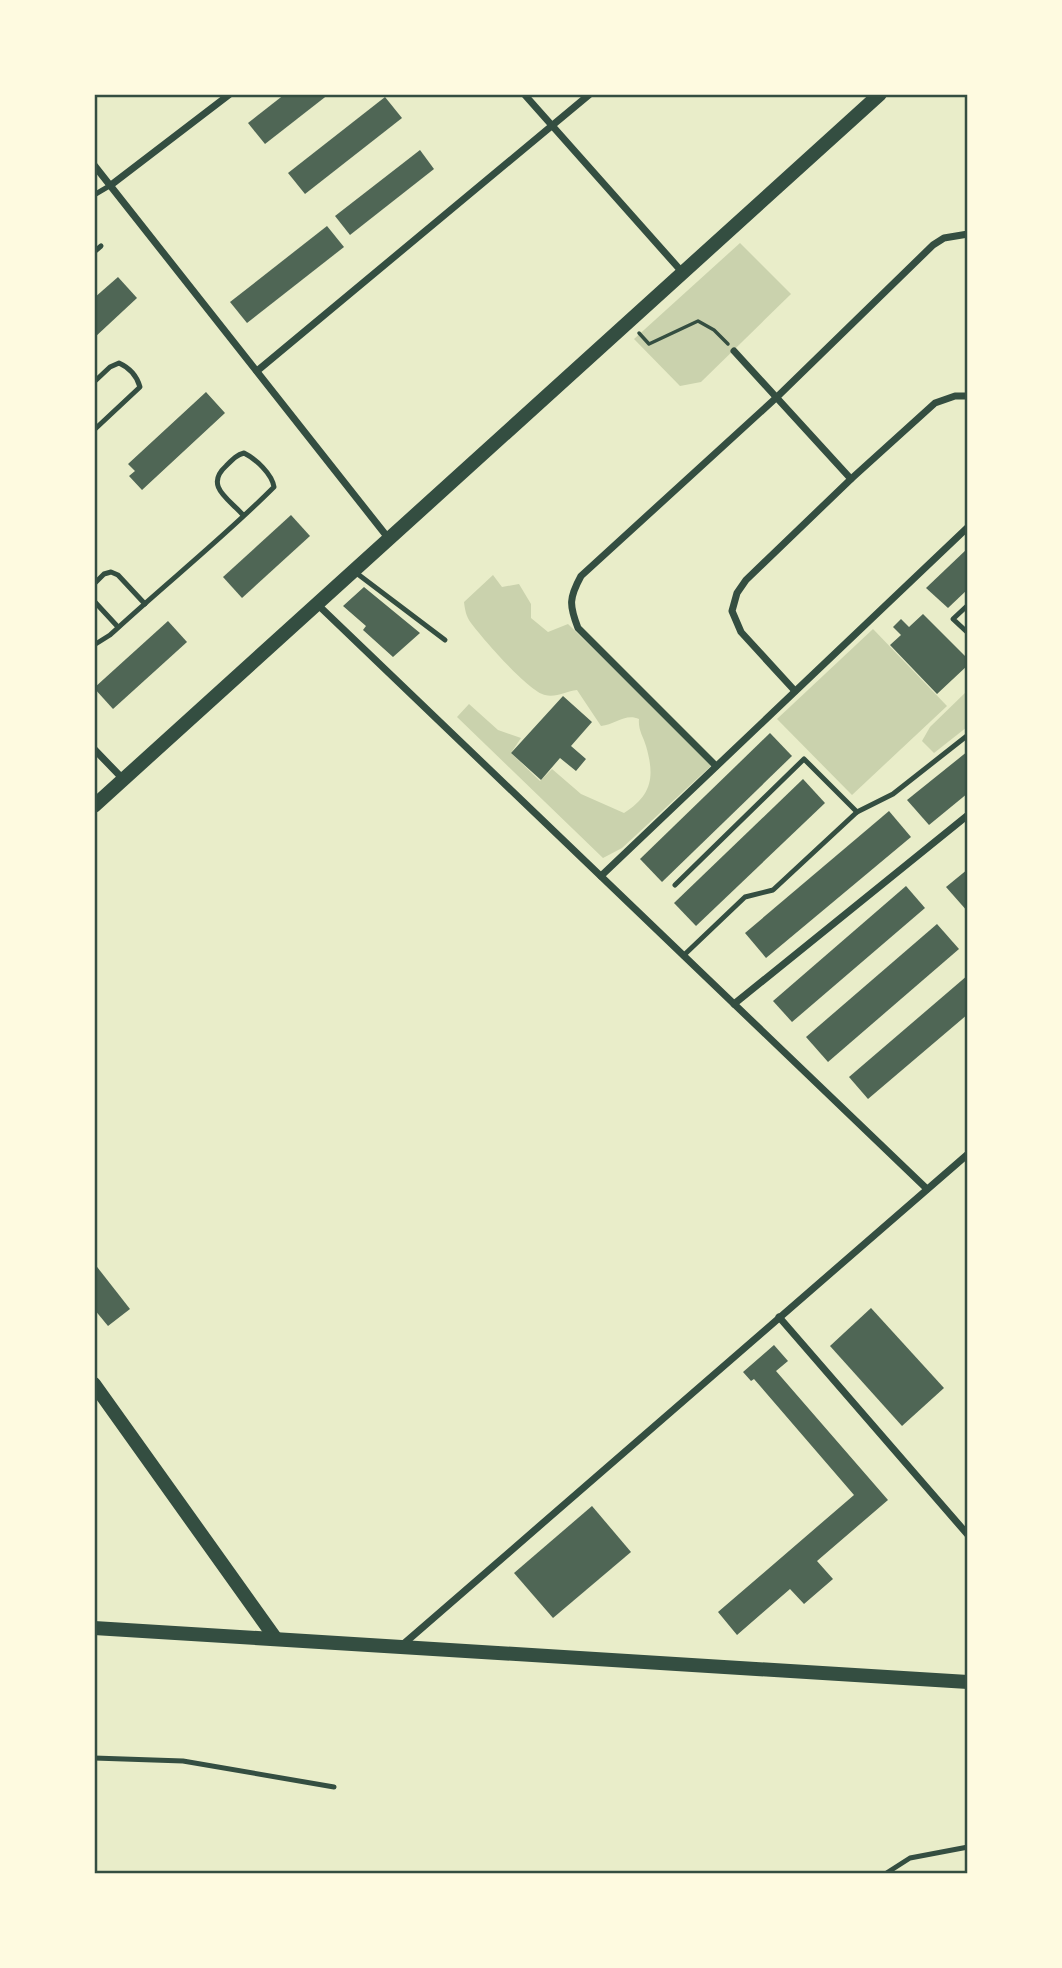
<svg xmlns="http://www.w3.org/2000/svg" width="1062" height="1968" font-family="'Open Sans',sans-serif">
  <rect width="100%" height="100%" fill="#e9edc9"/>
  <g fill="#cad2ad">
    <polygon points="740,243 791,294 701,382 680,386 634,339"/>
    <path d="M493 575 502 587 519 584 531 604V618L548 632 568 624 712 765 622 848 603 858 457 717 469 704 498 730 521 738 511 753 540 781 552 769 581 794 624 813C652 795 655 777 646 746 643 736 638 730 639 719 625 713 615 725 601 726L577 690C566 691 556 698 545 695 528 691 483 639 471 623 466 616 465 610 464 602Z"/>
    <polygon points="873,629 947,706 852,795 777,719"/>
    <polygon points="967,691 967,727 934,753 922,741 930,727"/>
  </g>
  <g fill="#4f6655">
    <polygon points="285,94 329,94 265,144 248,123"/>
    <polygon points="385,97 402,118 305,194 288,173"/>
    <polygon points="420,150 434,169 350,235 335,216"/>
    <polygon points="327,226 344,247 247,323 230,302"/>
    <polygon points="118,277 137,298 94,338 94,298"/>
    <polygon points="206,392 225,413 142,490 129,476 135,471 128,464"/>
    <polygon points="291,515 310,536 242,598 223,577"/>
    <polygon points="968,548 968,589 948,608 926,588"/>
    <polygon points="364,587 420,633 393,657 363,630 366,626 343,606"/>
    <polygon points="923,614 968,659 968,665 937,694 890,645 901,635 893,627 901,619 909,627"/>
    <polygon points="168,621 187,642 113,709 94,688"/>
    <polygon points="563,696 592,722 571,746 586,759 576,771 560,758 541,780 511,753"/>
    <polygon points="770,733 792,756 662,882 640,859"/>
    <polygon points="968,751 968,793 929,825 907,800"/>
    <polygon points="803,779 825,803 696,926 674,903"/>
    <polygon points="889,811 911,837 766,958 745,933"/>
    <polygon points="968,869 968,912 946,887"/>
    <polygon points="906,886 925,908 792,1022 773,1001"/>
    <polygon points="937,924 959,949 828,1062 806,1037"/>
    <polygon points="968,975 968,1014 868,1099 849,1077"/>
    <polygon points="94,1263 130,1309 108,1326 94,1309"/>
    <polygon points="871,1308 944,1388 902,1426 830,1346"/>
    <polygon points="774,1345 788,1361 776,1371 888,1500 817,1561 833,1579 804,1604 790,1589 737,1635 718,1612 854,1495 754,1379 751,1381 743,1372"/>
    <polygon points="592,1506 631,1552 553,1618 514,1573"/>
  </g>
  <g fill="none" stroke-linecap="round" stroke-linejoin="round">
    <polyline stroke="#344e41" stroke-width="3.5" points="639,333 649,344 698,321 714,330 728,344"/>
    <g stroke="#344e41" stroke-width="5">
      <polyline points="94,195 111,185"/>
      <polyline points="94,252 101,246"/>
      <path d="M94 382 110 367 119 363C130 368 137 376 140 387L94 430"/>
      <polyline points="355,572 445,640"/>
      <polyline points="94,584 104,574 111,572 118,575 145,604"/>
      <polyline points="94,601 118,627"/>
      <polyline points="968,605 953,619 968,633"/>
      <path d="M94 645 110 635C164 585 222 539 274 487 272 474 256 459 244 453 236 455 232 460 226 466 204 486 229 499 243 515"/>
      <polyline points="675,885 804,759 857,812"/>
      <polyline points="683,956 745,897 773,890 857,812 893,794 968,735"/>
      <polyline points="94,1758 183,1761 334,1787"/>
      <polyline points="885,1874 910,1858 968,1847"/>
    </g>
    <g stroke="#344e41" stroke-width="7">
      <polyline points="524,94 683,273"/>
      <polyline points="94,165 389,539"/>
      <polyline points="111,185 230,94"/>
      <polyline points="734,351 851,479"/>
      <polyline points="257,371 590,94"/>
      <polyline points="317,604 927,1189"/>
      <polyline points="795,691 741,632 732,611 737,593 746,580 851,479 935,403 955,396 968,396"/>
      <polyline points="94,749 123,779"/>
      <path d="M716 766 578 628C569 605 569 598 581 576L777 397 933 245 944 238 968 234"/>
      <polyline points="601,876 968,527"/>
      <polyline points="734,1004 968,815"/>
      <polyline points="779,1317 968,1535"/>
      <polyline points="400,1647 968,1154"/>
    </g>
    <g stroke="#344e41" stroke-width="14">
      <polyline points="94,806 880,94"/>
      <polyline points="94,1384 276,1639"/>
      <polyline points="94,1628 968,1682"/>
    </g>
  </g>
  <rect width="1062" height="1968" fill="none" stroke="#fefae0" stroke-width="192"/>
  <rect x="96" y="96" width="870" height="1776" fill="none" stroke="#344e41" stroke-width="2.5"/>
</svg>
